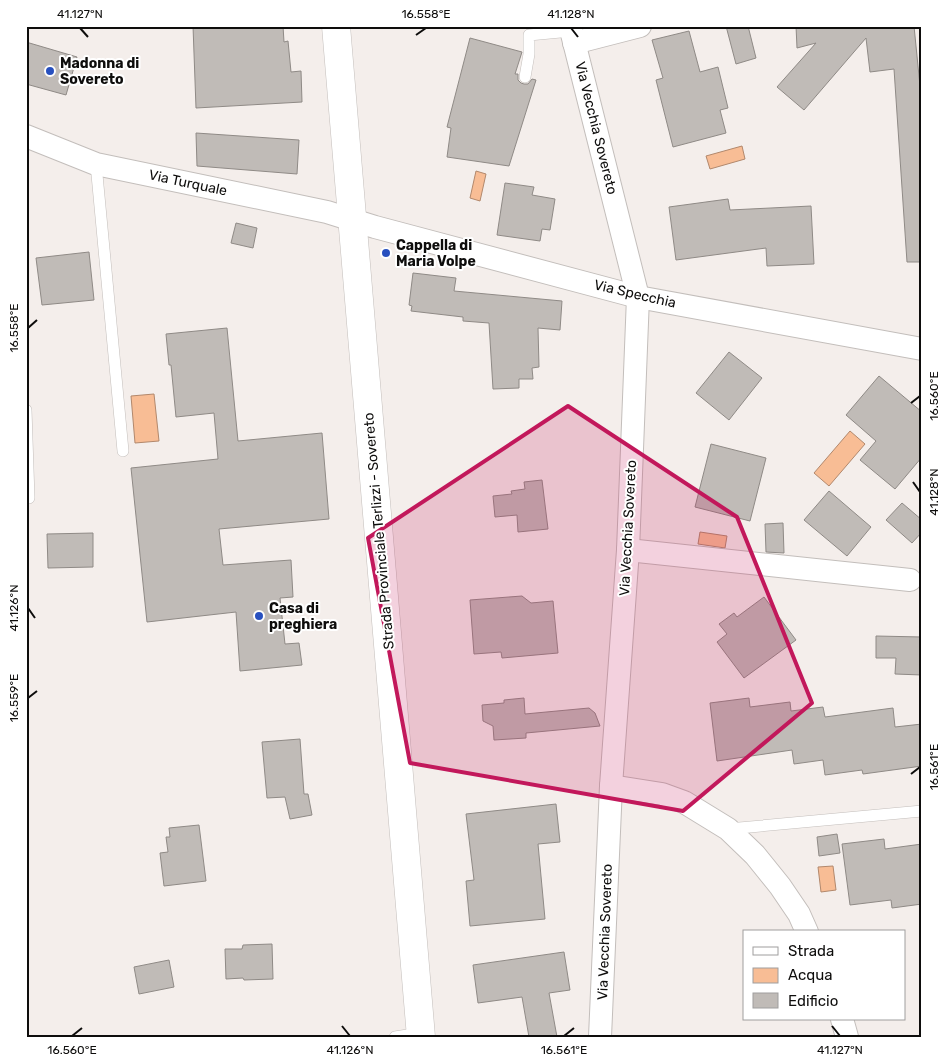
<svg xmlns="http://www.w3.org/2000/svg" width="948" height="1063" font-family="Rubik,sans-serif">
  <rect width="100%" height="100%" fill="#f4eeeb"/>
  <g fill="#f8bd95" stroke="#b2886c">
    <polygon points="742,146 745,159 710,169 706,156"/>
    <polygon points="476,171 486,174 480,201 470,198"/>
    <polygon points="154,394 159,441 135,443 131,396"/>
    <polygon points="850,431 865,444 829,486 814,473"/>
    <polygon points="700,532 727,536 725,548 698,544"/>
    <polygon points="833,866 836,890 821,892 818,867"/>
  </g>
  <g fill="#c0bbb7" stroke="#8f8a86">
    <polygon points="193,26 283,26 284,42 288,41 291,72 301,71 302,102 196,108"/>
    <polygon points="726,26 748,26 756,58 736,64"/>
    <polygon points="796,26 914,26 921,96 922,96 922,262 907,262 894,69 870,72 866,38 804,110 777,87 816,43 797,48"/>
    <polygon points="689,31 700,72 718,67 728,108 720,110 726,133 673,147 656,80 663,78 652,40"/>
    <polygon points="470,38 522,52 515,74 518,74 518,80 521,83 524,84 528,84 532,79 536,80 509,166 447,157 451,128 447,127"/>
    <polygon points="26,42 77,57 66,95 26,84"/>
    <polygon points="196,133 299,140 297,174 197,166"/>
    <polygon points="505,183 534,187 532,195 555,199 550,230 542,229 540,241 497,235"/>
    <polygon points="728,199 730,210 811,206 814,264 767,266 766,248 676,260 669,207"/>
    <polygon points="236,223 257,228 253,248 231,243"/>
    <polygon points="89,252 94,300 42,305 36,258"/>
    <polygon points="413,273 456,278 454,291 562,301 560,330 538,328 539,367 532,368 533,379 519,379 519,388 493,389 489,323 463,321 463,317 411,311 412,306 409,305"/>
    <polygon points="227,328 238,441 322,433 329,519 219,529 223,565 291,560 293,597 280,598 285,644 299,643 302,665 240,671 236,612 147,622 131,468 218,459 214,413 176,417 171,365 169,365 166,334"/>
    <polygon points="729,352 762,378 729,420 696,393"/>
    <polygon points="879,376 922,412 922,457 895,489 860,460 876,441 846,415"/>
    <polygon points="711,444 766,458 750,521 695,507"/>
    <polygon points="542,480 548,529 518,532 517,515 495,517 493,496 512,494 511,491 525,489 524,482"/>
    <polygon points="829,491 871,527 847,556 804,520"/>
    <polygon points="902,503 922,520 922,532 912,543 886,520"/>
    <polygon points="783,523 784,553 766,552 765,524"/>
    <polygon points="93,533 93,567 48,568 47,534"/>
    <polygon points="522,596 531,603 553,601 558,653 502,658 501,652 474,654 470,600"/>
    <polygon points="764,597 796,640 744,678 717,642 727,634 719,624 734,613 737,617"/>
    <polygon points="876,636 922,637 922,675 895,674 896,658 876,658"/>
    <polygon points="524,698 525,714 589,708 595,713 600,726 526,733 526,738 494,740 493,726 483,721 482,705 504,703 504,700"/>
    <polygon points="749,698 750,707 790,702 791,711 823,707 825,717 893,708 895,727 922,724 922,766 863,774 862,770 825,775 823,760 794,764 792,750 717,761 710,703"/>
    <polygon points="300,739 304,794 308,794 312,815 290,819 285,797 267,798 262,742"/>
    <polygon points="556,804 560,842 538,844 545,919 470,926 466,881 474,880 466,814"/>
    <polygon points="199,825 206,881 164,886 160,853 168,852 166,837 170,837 169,828"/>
    <polygon points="837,834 840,853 819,856 817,837"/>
    <polygon points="884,839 885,849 922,844 922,904 892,908 891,900 850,905 842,844"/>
    <polygon points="272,944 273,979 244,980 243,978 226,979 225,949 242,949 243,945"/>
    <polygon points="564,952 570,990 549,993 557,1037 529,1037 522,997 478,1003 473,965"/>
    <polygon points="169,960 174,987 139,994 134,967"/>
  </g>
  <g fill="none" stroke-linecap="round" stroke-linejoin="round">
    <g stroke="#c3bebb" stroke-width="12">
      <g id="service">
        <polyline points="525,77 529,54 529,35 571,31"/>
        <polyline points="96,164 123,451"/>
        <polyline points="26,410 29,498"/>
        <polyline points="728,829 922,811"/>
        <polyline points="395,1037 420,1033"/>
      </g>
    </g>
    <g stroke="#c3bebb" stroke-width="24">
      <g id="minor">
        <polyline points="570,26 638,297 628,550 611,786 600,1037"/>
        <polyline points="574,43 640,26"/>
        <polyline points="26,136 96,164 327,212 375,227 638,297 922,349"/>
        <polyline points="628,550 910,580"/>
        <polyline points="611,786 662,794 684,802 728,829 755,855 780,886 799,914 807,932"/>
        <polyline points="842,1019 847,1037"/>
      </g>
    </g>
    <g stroke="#c3bebb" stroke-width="29">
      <polyline id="secondary" points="336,26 421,1037"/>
    </g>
    <use href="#service" stroke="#fff" stroke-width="11"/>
    <use href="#minor" stroke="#fff" stroke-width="22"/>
    <use href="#secondary" stroke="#fff" stroke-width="28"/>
  </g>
  <path fill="#c2185b" fill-opacity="0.2" stroke="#c2185b" stroke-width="4" stroke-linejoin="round" d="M568 406 737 517 812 703 683 811 410 763 368 538Z"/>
  <path fill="none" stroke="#0e0d0c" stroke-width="2" d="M80 28 88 37M571 28 578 37M416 35 426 28M28 328 37 320M911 403 920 396M913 482 920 492M28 608 35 618M28 698 37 691M911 774 920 767M342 1026 350 1036M832 1026 840 1036M72 1036 82 1028M564 1036 574 1028"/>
  <g fill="#2850bf" stroke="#fff" stroke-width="2">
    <circle cx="50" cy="71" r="5"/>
    <circle cx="386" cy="253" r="5"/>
    <circle cx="259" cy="616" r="5"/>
  </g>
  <g text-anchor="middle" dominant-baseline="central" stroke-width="4" stroke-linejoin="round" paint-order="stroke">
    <g font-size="14" font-weight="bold" fill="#0e0d0c" stroke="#fff" text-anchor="start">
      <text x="60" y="63">Madonna di<tspan x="60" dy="16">Sovereto</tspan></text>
      <text x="396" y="245">Cappella di<tspan x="396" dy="16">Maria Volpe</tspan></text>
      <text x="269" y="608">Casa di<tspan x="269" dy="16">preghiera</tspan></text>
    </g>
    <g font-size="14" fill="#0e0d0c" stroke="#fff">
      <text transform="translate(596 128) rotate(76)">Via Vecchia Sovereto</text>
      <text transform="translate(188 183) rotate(12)">Via Turquale</text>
      <text transform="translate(635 294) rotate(13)">Via Specchia</text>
      <text transform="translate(628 528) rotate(-87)">Via Vecchia Sovereto</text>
      <text transform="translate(379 531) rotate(-95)">Strada Provinciale Terlizzi - Sovereto</text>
      <text transform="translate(605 932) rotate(-88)">Via Vecchia Sovereto</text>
    </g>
  </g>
  <rect width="948" height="1063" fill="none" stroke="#ffffff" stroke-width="55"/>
  <rect x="743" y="930" width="162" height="90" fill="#ffffff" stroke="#9f9e9e"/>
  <rect x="753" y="947" width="25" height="8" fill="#ffffff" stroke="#9f9e9e"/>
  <text x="788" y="956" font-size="15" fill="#0e0d0c">Strada</text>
  <rect x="753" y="968" width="25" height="15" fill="#f8bd95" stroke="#9f9e9e"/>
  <text x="788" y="980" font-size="15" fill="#0e0d0c">Acqua</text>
  <rect x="753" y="993" width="25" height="15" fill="#c0bbb7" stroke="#9f9e9e"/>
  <text x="788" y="1006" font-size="15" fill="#0e0d0c">Edificio</text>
  <rect x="28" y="28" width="892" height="1008" fill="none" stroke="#0e0d0c" stroke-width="2"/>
  <g font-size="12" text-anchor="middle" fill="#0e0d0c">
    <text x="80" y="18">41.127°N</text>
    <text x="426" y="18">16.558°E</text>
    <text x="571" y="18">41.128°N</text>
    <text transform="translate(14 328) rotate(-90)" y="4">16.558°E</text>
    <text transform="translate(934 396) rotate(-90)" y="4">16.560°E</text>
    <text transform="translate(934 492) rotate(-90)" y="4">41.128°N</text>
    <text transform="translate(14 608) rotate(-90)" y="4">41.126°N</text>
    <text transform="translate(14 698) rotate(-90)" y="4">16.559°E</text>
    <text transform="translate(934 767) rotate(-90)" y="4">16.561°E</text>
    <text x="72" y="1054">16.560°E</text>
    <text x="350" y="1054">41.126°N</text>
    <text x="564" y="1054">16.561°E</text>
    <text x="840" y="1054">41.127°N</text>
  </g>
</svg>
